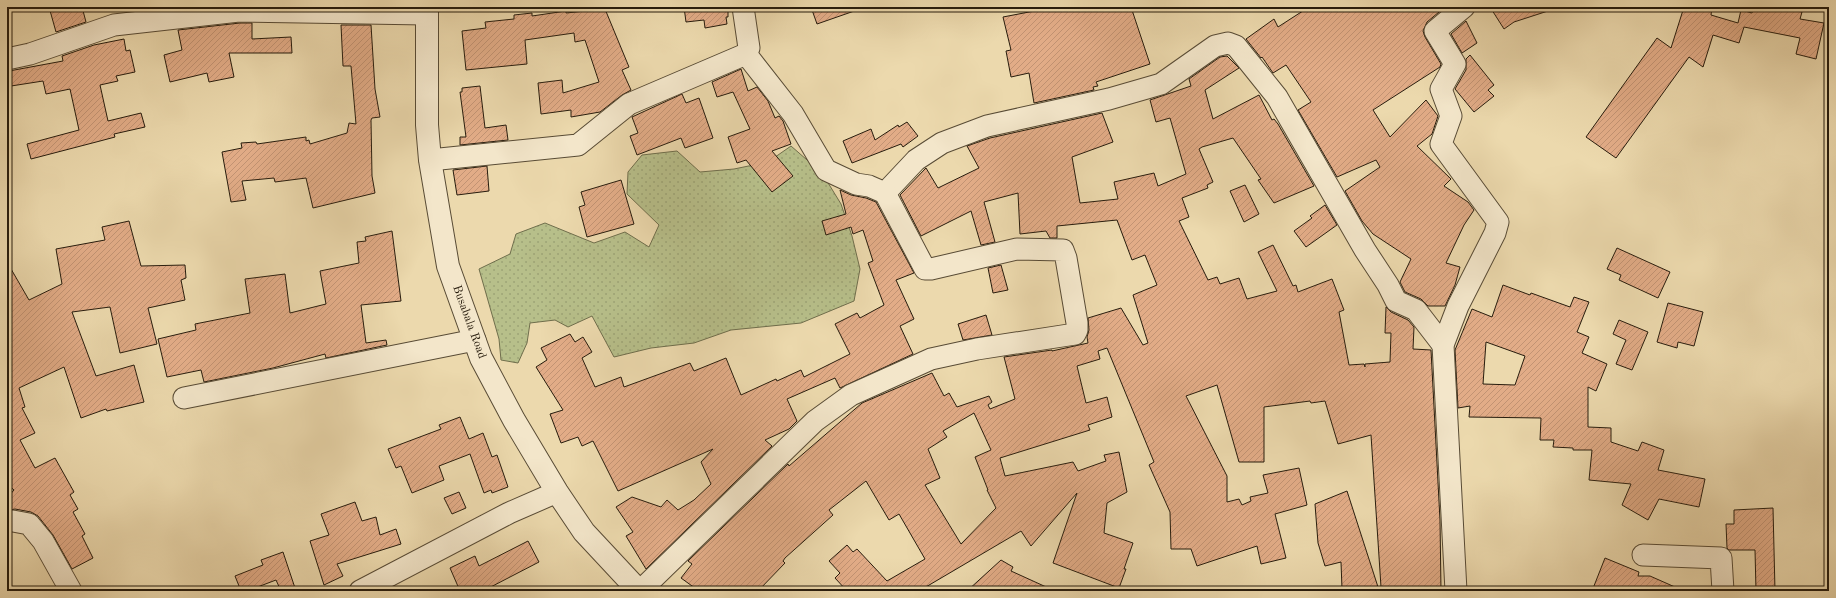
<svg xmlns="http://www.w3.org/2000/svg" width="1836" height="598" font-family="'Old Standard TT',serif">
  <defs>
    <pattern id="grass-dots" width="8" height="8" patternUnits="userSpaceOnUse"><rect width="8" height="8" fill="#b7bf8a"/><path d="M2 2h.1M6 6h.1" fill="none" stroke="#9da476" stroke-width="1.8" stroke-linecap="round"/></pattern>
    <pattern id="building-hatch" width="6" height="6" patternUnits="userSpaceOnUse"><rect width="6" height="6" fill="#e2ac87"/><path d="M-1 1l2-2M0 6l6-6M5 7l2-2" fill="none" stroke="#c29373"/></pattern>
  </defs>
  <rect width="100%" height="100%" fill="#ecd9ad"/>
  <filter id="stains"><feTurbulence type="fractalNoise" baseFrequency=".005" numOctaves="4"/><feColorMatrix values="0 0 0 0 .2 0 0 0 0 .09 0 0 0 0 .02 0 0 0 .5 -.17"/></filter>
  <radialGradient id="worn" r=".72"><stop offset=".6" stop-color="#630" stop-opacity="0"/><stop offset="1" stop-color="#630" stop-opacity=".3"/></radialGradient>
  <polygon fill="url(#grass-dots)" stroke="#6f6e4c" points="791,146 822,173 841,204 852,236 860,269 854,301 801,323 731,330 694,343 651,348 614,357 592,316 568,327 555,320 530,323 527,343 518,363 501,360 499,339 479,269 510,254 516,234 545,223 594,243 625,232 649,247 659,225 627,194 628,172 642,155 677,151 700,172 734,169 768,162"/>
  <g fill="url(#building-hatch)" stroke="#271c0d" fill-rule="evenodd">
    <polygon points="49,7 82,7 86,22 56,32"/>
    <polygon points="684,7 728,7 728,17 726,17 727,24 705,28 704,20 686,22"/>
    <polygon points="811,7 860,7 860,9 817,24"/>
    <polygon points="1055,7 1131,7 1150,64 1096,82 1098,86 1093,87 1094,90 1034,103 1029,73 1011,77 1006,51 1011,50 1003,17"/>
    <polygon points="1309,7 1445,7 1427,22 1423,31 1425,37 1441,64 1440,67 1373,110 1390,137 1426,100 1438,116 1432,134 1417,146 1451,179 1444,186 1468,202 1474,210 1464,225 1446,263 1460,267 1455,285 1445,306 1428,306 1421,299 1405,292 1400,282 1411,259 1373,234 1362,221 1345,191 1380,167 1376,160 1337,177 1298,110 1311,102 1286,65 1273,73 1262,57 1261,58 1246,39 1274,19 1278,27"/>
    <polygon points="1490,7 1551,7 1551,10 1514,22 1504,29"/>
    <polygon points="1684,7 1712,7 1711,15 1738,23 1741,10 1752,13 1754,7 1778,7 1802,12 1800,19 1824,23 1816,59 1796,54 1800,38 1744,27 1739,43 1713,35 1703,67 1689,57 1616,158 1586,137 1657,38 1671,48"/>
    <polygon points="605,9 629,67 622,70 631,90 622,95 600,112 571,117 571,110 541,114 538,83 562,80 563,93 599,82 585,40 575,42 574,33 525,40 527,64 466,70 462,31 486,28 485,22 514,19 514,15 532,13 532,16 566,11 566,13"/>
    <polygon points="1466,21 1477,43 1462,53 1451,34"/>
    <polygon points="240,23 252,23 252,39 291,37 292,53 229,53 234,77 209,82 207,73 170,82 164,55 182,50 178,30"/>
    <polygon points="341,25 371,25 375,89 380,117 372,118 371,120 372,176 375,193 313,208 306,178 275,182 274,178 242,181 246,200 231,202 222,152 242,148 241,143 256,142 257,144 306,137 306,141 309,140 310,144 347,133 349,123 356,124 351,66 343,66"/>
    <polygon points="124,39 126,51 130,50 135,72 116,76 118,81 100,85 108,121 141,113 145,127 114,134 115,137 100,141 31,159 27,144 79,130 70,89 46,94 43,81 11,86 9,71 63,61 62,56 94,45"/>
    <polygon points="1470,55 1494,85 1488,90 1494,96 1474,112 1455,89 1466,70 1466,59"/>
    <path d="M1227 56 1239 68 1205 90 1213 119 1259 95 1272 120 1274 119 1278 124 1314 186 1274 203 1258 180 1261 179 1233 138 1202 147 1199 149 1213 182 1207 185 1208 188 1182 198 1189 217 1179 221 1208 280 1217 277 1220 284 1239 278 1247 299 1277 291 1258 252 1273 245 1293 286 1296 285 1298 292 1332 279 1344 310 1339 312 1349 365 1364 364 1365 367V364L1390 362 1391 333H1385L1386 307 1391 312 1408 320 1414 327 1413 349 1431 350 1440 520 1441 591H1388V587H1381L1371 435 1338 444 1325 401 1311 403 1310 401 1264 407V462H1239L1217 385 1186 396 1227 476V502L1239 499 1242 505 1251 501 1250 497 1268 493 1263 475 1299 468 1307 505 1275 514 1286 558 1261 564 1257 546 1197 566 1191 549H1171L1170 512 1149 465 1154 462 1107 348 1098 351 1100 359 1077 366 1086 403 1107 397 1112 417 1088 425 1090 430 1000 458 1005 476 1073 462 1078 471 1106 461 1104 455 1119 452 1127 492 1107 503 1104 533 1133 543 1124 569H1126L1119 588 1053 563 1077 493 1031 546 1021 531 919 591H847L835 578 840 573 829 561 847 545 853 552 857 549 887 581 925 559 899 514 889 520 866 481 829 510 833 515 785 558 783 561 785 563 758 591H699L681 578 692 564 688 561 788 464 789 466 862 403 932 373 944 396 949 393 957 407 989 396 992 402 988 405 990 409 1015 399 1004 357 1052 350V351L1088 343 1087 337 1089 330 1088 318 1121 308 1143 345 1148 343 1133 295 1157 285 1145 255 1132 260 1117 220 1057 226V238H1050L1046 231 1020 234 1018 193 984 202 995 242 981 245 971 211 921 236 900 195 926 168 938 188 979 168 967 146 990 138 1102 113 1113 142 1072 157 1080 203 1118 199 1114 182 1154 173 1158 186 1186 174 1170 118 1156 122 1150 100 1191 86 1189 79 1220 57ZM974 413 991 450 975 457 988 490H987L996 508 961 544 925 485 940 478 928 449 947 437 943 431Z"/>
    <polygon points="741,69 748,91 757,87 768,101 775,118 779,116 783,121 791,144 772,151 793,176 772,192 746,160 737,163 728,137 750,129 733,92 717,97 712,82"/>
    <polygon points="480,86 485,128 506,125 508,140 460,145 460,137 466,137 460,92 462,92 462,88"/>
    <polygon points="682,94 686,103 699,98 713,138 685,148 681,138 637,155 630,136 638,133 632,117"/>
    <polygon points="907,122 918,136 903,147 901,144 852,163 843,141 871,129 875,140 898,125 899,127"/>
    <polygon points="487,166 489,191 457,195 453,170"/>
    <polygon points="621,180 634,224 587,237 579,207 585,205 581,192"/>
    <polygon points="1245,185 1259,214 1244,222 1230,191"/>
    <polygon points="840,190 851,195 866,198 876,202 914,273 896,280 914,319 900,326 913,354 840,388 835,378 787,399 797,421 789,429 765,440 772,446 646,569 626,536 633,532 616,507 632,497 661,507 667,500 678,510 694,500 711,484 701,462 713,449 618,491 593,441 582,446 578,437 561,443 550,414 563,410 536,367 547,360 541,348 570,334 575,342 583,337 592,352 582,358 595,387 621,377 624,387 690,363 694,371 726,358 741,395 776,379 777,381 801,370 804,377 850,354 835,324 857,313 860,318 884,305 868,263 873,261 863,230 853,234 851,227 826,235 822,221 846,214"/>
    <polygon points="1325,205 1337,225 1306,247 1294,231 1312,218 1310,216"/>
    <polygon points="129,221 141,266 185,265 186,278 181,280 185,300 148,308 157,344 120,353 110,307 72,312 96,376 134,365 144,402 107,411 106,409 81,418 64,367 19,388 25,407 22,408 35,433 20,440 35,468 55,458 74,492 70,495 78,509 73,512 85,534 82,536 93,558 72,569 53,535 38,516 31,512 15,509 7,511 7,498 14,490 7,484 7,262 29,300 62,284 56,249 105,240 102,227"/>
    <polygon points="392,231 401,301 361,305 366,343 386,340 387,345 326,358 325,354 273,368 204,382 201,370 167,377 158,339 196,330 195,324 250,313 245,279 285,274 290,313 326,304 320,271 359,263 357,242 366,241 365,237"/>
    <polygon points="1617,248 1670,272 1658,298 1619,280 1621,275 1607,269"/>
    <polygon points="1001,265 1008,290 993,293 988,268"/>
    <path d="M1503 285 1530 295 1531 293 1570 307 1574 297 1589 302 1577 332 1589 337 1582 353 1607 364 1596 391 1588 387V427L1611 428V442L1638 451 1642 442 1664 450 1658 470 1705 479 1699 507 1659 499 1648 520 1622 505 1631 484 1589 480 1592 450H1573V448L1553 447 1554 440H1540L1541 418 1469 417 1470 406 1458 408 1455 350 1472 309 1492 317ZM1486 342 1525 356 1515 385 1483 384Z"/>
    <polygon points="1668,303 1703,312 1694,346 1678,342 1677,348 1657,342"/>
    <polygon points="986,315 992,335 963,340 958,324"/>
    <polygon points="1619,320 1648,332 1632,370 1616,364 1626,340 1613,334"/>
    <polygon points="460,417 469,439 483,433 492,457 497,455 508,487 492,493 491,490 484,493 470,454 439,466 444,480 412,493 401,466 396,468 388,449 441,429 439,425"/>
    <polygon points="1347,491 1378,587 1342,589 1341,562 1325,566 1318,543 1315,504"/>
    <polygon points="459,492 466,508 452,514 444,498"/>
    <polygon points="355,502 362,521 376,517 380,535 396,529 401,544 337,564 343,576 324,585 310,541 329,535 321,514"/>
    <polygon points="1773,508 1775,591 1756,591 1755,550 1729,550 1727,548 1726,524 1734,524 1734,510"/>
    <polygon points="528,541 539,562 483,591 460,591 450,568 475,556 479,566"/>
    <polygon points="283,552 296,591 281,591 276,580 247,591 241,591 235,576 263,565 261,560"/>
    <polygon points="1605,558 1639,572 1638,576 1650,576 1684,591 1592,591"/>
    <polygon points="1001,560 1013,567 1011,571 1055,591 967,591"/>
  </g>
  <g fill="none" stroke-linecap="round" stroke-linejoin="round">
    <g stroke="#584b35" stroke-width="23">
      <g id="minor">
        <polyline points="743,7 749,48 746,54 793,114 826,170 856,184 869,186 885,193 916,160 942,143 987,126 1109,99 1161,84 1215,46 1228,43 1236,46 1277,97 1365,250 1388,285 1396,301 1416,310 1443,345"/>
        <polyline points="7,59 30,54 114,25 239,11 426,14"/>
        <polyline points="430,160 578,145 629,104 746,54"/>
        <polyline points="184,398 475,340"/>
        <polyline points="13,521 29,524 43,541 71,591"/>
        <polyline points="1643,555 1721,558 1723,591"/>
        <polyline points="360,591 509,513 557,492"/>
        <polyline points="640,591 815,421 851,395 931,359 977,349 1075,334 1077,330 1077,323 1066,258 1063,250 1017,249 931,269 925,269 885,193"/>
        <polyline points="1456,591 1443,345 1458,306 1495,233 1498,222 1441,144 1451,116 1441,89 1455,64 1435,31 1464,7"/>
      </g>
    </g>
    <g stroke="#584b35" stroke-width="24">
      <polyline id="tertiary" points="427,7 427,125 430,160 448,266 481,358 514,420 557,492 584,532 639,591"/>
    </g>
    <use href="#minor" stroke="#f3e6ca" stroke-width="21"/>
    <use href="#tertiary" stroke="#f3e6ca" stroke-width="22"/>
  </g>
  <g text-anchor="middle" dominant-baseline="central" stroke-width="3" stroke-linejoin="round" paint-order="stroke">
    <g font-size="12" fill="#271c0d" stroke="#f3e6ca">
      <text transform="translate(469 322) rotate(70)">Busabala Road</text>
    </g>
  </g>
  <rect width="1836" height="598" fill="none" stroke="#ecd9ad" stroke-width="24"/>
  <rect x="8" y="8" width="1820" height="582" fill="none" stroke="#271c0d" stroke-width="2"/>
  <rect x="12" y="12" width="1812" height="574" fill="none" stroke="#271c0d"/>
  <rect width="100%" height="100%" filter="url(#stains)"/>
  <rect width="100%" height="100%" fill="url(#worn)"/>
</svg>
